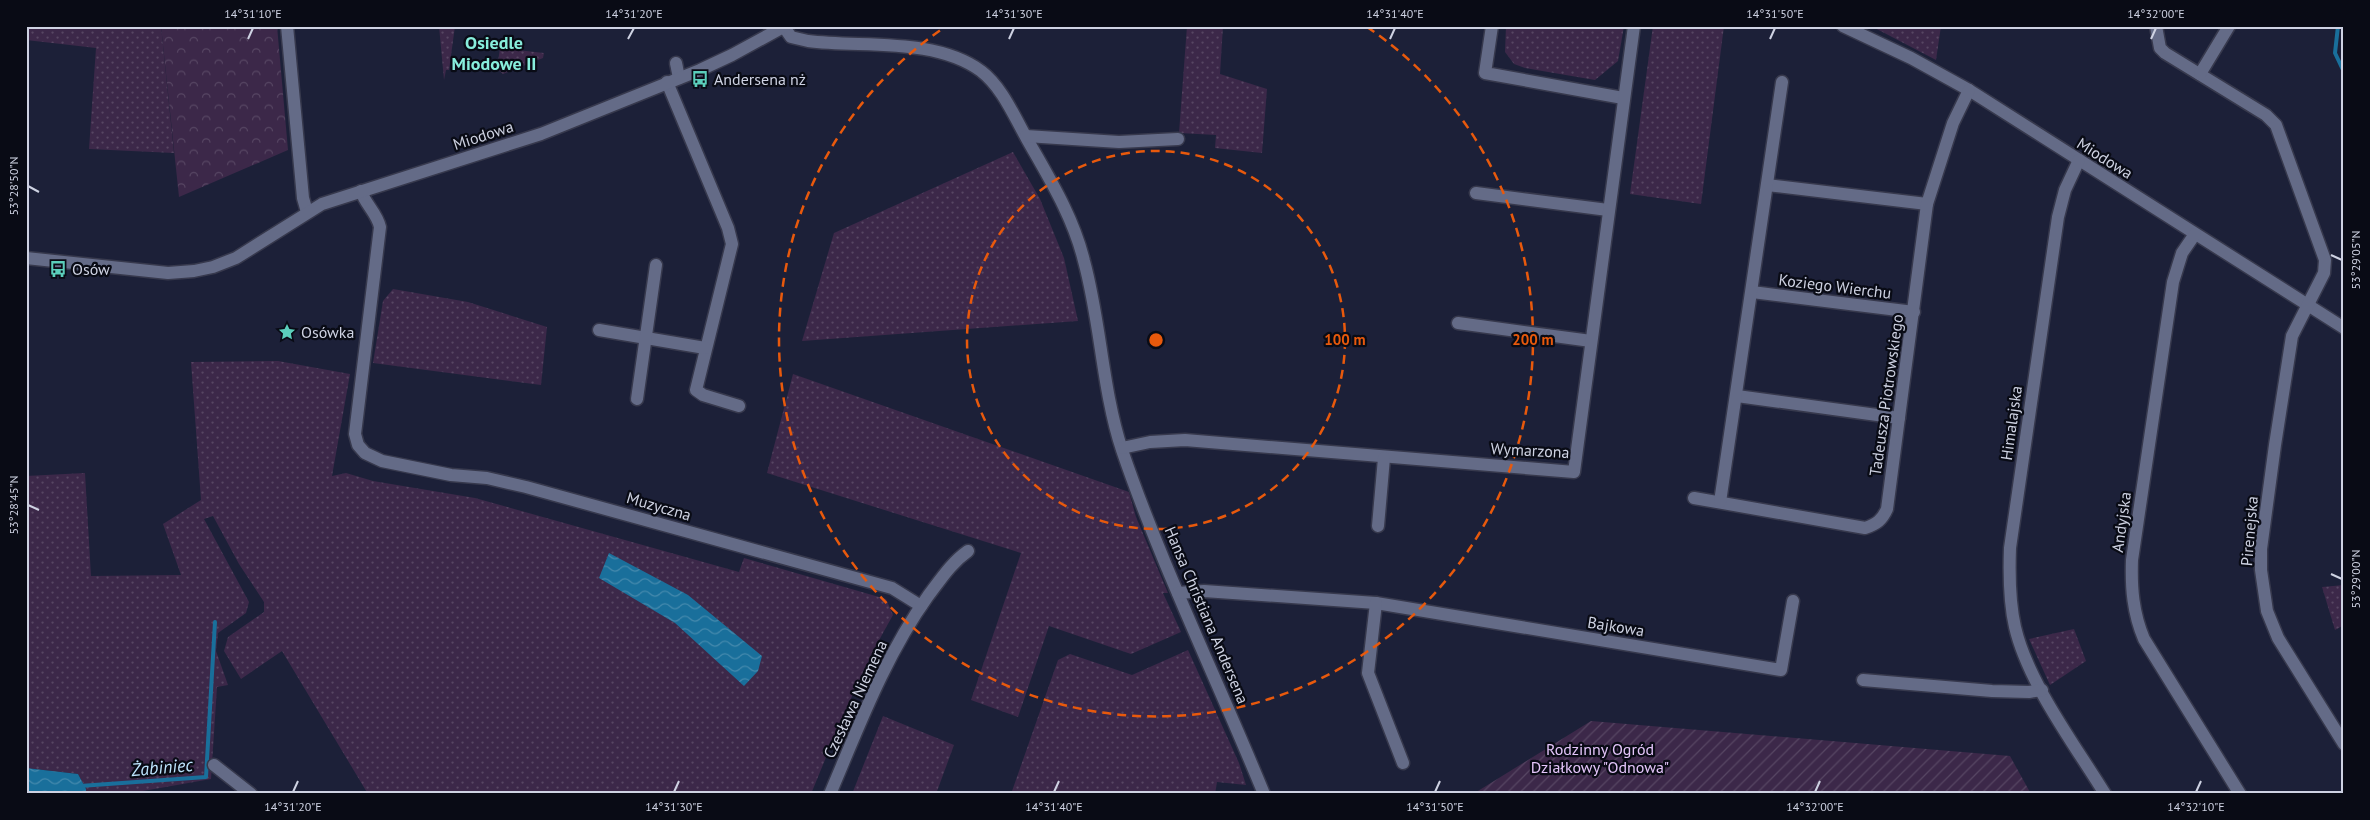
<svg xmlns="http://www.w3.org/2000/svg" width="2370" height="820" font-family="'PT Sans',sans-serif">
  <defs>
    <pattern id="grass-dots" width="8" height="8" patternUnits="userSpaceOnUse" patternTransform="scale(1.25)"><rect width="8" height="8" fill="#3c2849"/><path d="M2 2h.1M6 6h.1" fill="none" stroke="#574663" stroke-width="1.8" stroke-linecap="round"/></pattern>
    <pattern id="forest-crowns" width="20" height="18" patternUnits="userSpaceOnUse" patternTransform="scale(1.25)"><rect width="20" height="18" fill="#3c2849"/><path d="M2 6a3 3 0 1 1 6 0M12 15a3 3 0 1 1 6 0" fill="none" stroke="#574663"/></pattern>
    <pattern id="garden-furrows" width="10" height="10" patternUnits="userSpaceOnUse" patternTransform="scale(1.25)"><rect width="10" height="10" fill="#3c2849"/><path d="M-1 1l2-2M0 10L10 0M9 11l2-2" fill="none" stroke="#574663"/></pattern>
    <pattern id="water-waves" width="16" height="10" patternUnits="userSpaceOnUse" patternTransform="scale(1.25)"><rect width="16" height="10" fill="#196f9b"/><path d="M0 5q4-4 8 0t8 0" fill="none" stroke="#4489ad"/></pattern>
  </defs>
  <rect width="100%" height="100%" fill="#1c2038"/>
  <g fill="url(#grass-dots)">
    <polygon points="26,26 161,26 174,153 89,149 96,48 26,40"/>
    <polygon points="439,26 455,26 449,70 446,70 444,80"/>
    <polygon points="1187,26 1223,26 1220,74 1267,89 1262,153 1215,148 1216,135 1179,133"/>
    <polygon points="1506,26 1624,26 1618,61 1595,80 1525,68 1514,64 1505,52"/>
    <polygon points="1653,26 1724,26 1701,204 1630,194"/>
    <polygon points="1871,26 1941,26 1936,60"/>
    <polygon points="500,48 544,53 543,58 503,74 497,69"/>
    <polygon points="1013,152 1040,199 1064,258 1078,321 802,341 834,233"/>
    <polygon points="393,289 468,302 547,327 541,385 373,363 383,301"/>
    <path d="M278 361 350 374 332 476 346 473 373 481 475 498 739 572 744 558 886 599 893 615C860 672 836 733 811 794H368L282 651 241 679 224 651 228 637 264 612V602L239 564 213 516 204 519 249 602 246 613 218 633 216 651 228 685 217 687 211 779 126 794H86V789L78 774 26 768V476L85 473 91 576 181 575 163 524 201 500 191 362Z"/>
    <polygon points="793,374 1129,492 1136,517 1168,593 1163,593 1181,632 1131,654 1049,626 1018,717 971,700 1021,553 767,473"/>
    <polygon points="2344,585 2344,625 2335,630 2322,587"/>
    <polygon points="2074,629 2086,661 2050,685 2029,639"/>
    <polygon points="1188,650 1239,763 1246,785 1217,782 1215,794 1011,794 1058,660 1070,654 1132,675"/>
    <polygon points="883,716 954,745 936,794 852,794"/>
  </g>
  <polygon fill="url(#forest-crowns)" points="161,26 277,26 288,150 179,197"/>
  <polygon fill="url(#garden-furrows)" points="1591,721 2010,756 2031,794 1473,794"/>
  <g fill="url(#water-waves)">
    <polygon points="609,553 688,595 762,656 758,671 744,686 675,623 599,578"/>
    <polygon points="26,768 78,774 86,789 86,794 26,794"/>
  </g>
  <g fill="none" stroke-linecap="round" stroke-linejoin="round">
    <g stroke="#196f9b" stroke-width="4">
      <polyline points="2338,26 2335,53 2344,72"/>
      <polyline points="80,786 206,777 215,622"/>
    </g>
    <g stroke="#37394d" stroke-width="15">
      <g id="minor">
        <polyline points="287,26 303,198 307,212"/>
        <polyline points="1492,26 1485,73 1623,98"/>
        <polyline points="1843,26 1911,58 1969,90 2344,328"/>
        <polyline points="2156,26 2160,48 2165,53 2266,115 2276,125 2325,260 2324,273 2292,336 2275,445 2261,549 2261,570 2267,611 2278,638 2344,744"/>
        <path d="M784 27 791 37 808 41C863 48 934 37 981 71 1002 87 1014 116 1027 139 1049 178 1073 216 1084 261 1101 323 1102 389 1122 450 1162 567 1217 679 1264 794"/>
        <polyline points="676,63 679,78"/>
        <polyline points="2200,74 2229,26"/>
        <polyline points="667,82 728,228 732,244 696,390 703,395 739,406"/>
        <polyline points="1026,136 1119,142 1178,139"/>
        <path d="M2079 160 2065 190 2058 217 2010 548C2009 575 2009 601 2015 627 2028 683 2075 745 2105 794"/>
        <polyline points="1767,185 1927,204"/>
        <path d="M361 191C365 204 377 213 380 227L355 434 358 445 365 453 382 461 451 475 487 478 526 487 892 588 921 606"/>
        <polyline points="1476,193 1608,210"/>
        <path d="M2195 234 2182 253 2173 282 2132 560C2131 588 2133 613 2144 639L2240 794"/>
        <polyline points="26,258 168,273 194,271 213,267 236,258 322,204 541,134 700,70 732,55 785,26"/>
        <polyline points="1752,292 1914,312"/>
        <polyline points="1458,323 1591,341"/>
        <polyline points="599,330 705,348"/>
        <polyline points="1737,396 1899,418"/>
        <polyline points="637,399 656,265"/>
        <polyline points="1122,448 1150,442 1185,440 1574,472 1634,26"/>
        <path d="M1694 498 1865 528C1877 524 1882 520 1887 509L1927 204 1953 123 1969 90"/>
        <polyline points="1720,502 1782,82"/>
        <polyline points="1378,526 1384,458"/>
        <polyline points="1178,593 1204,591 1376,603 1781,670 1793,601"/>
        <polyline points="1376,603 1368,673 1403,763"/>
        <polyline points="1863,680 1992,691 2029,692 2042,690"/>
        <polyline points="214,765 251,794"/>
        <path d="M830 794C859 726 885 656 928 596 941 579 951 563 968 551"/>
      </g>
    </g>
    <use href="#minor" stroke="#646b87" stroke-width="12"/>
  </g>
  <path fill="none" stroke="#ced2e2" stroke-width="2" d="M248 39 253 28M628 39 634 28M1009 39 1014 28M1390 39 1395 28M1770 39 1775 28M2151 39 2156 28M28 186 39 192M2331 255 2342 260M28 505 39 510M2331 574 2342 579M293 792 298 781M674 792 679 781M1054 792 1059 781M1435 792 1440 781M1815 792 1820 781M2196 792 2201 781"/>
  <g fill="none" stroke="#e8590c" stroke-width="2.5" stroke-dasharray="9 6">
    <circle cx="1156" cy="340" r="189"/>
    <path d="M1367 27A377 377 0 1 1 945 27"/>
  </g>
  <defs>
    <g id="bus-bare" transform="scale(1.35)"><path d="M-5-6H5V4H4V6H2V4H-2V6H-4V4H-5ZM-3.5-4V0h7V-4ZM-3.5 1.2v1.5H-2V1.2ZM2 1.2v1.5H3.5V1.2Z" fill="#5bcebb" stroke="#090b15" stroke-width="2.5" paint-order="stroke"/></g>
    <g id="sight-bare" transform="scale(1.35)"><path d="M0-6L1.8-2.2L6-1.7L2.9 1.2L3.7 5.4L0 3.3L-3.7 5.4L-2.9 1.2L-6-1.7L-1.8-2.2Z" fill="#5bcebb" stroke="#090b15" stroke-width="2.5" paint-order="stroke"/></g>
  </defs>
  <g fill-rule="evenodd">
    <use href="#bus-bare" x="700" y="79"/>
    <use href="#bus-bare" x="58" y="269"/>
    <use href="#sight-bare" x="287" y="332"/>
  </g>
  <g text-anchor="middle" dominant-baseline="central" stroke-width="4.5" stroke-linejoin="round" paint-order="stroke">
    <g font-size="16" fill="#ced2e2" stroke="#090b15" text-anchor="start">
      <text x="714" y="79">Andersena nż</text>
      <text x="72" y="269">Osów</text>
      <text x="301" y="332">Osówka</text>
    </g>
    <g font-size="16" fill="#ced2e2" stroke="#090b15">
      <text transform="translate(483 135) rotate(-18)">Miodowa</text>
      <text transform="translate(2105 158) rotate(32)">Miodowa</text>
      <text transform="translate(1835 286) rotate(7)">Koziego Wierchu</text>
      <text transform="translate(1886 395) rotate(-82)">Tadeusza Piotrowskiego</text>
      <text transform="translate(2011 423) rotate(-82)">Himalajska</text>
      <text transform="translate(1530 450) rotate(3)">Wymarzona</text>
      <text transform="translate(659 506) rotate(16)">Muzyczna</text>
      <text transform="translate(2121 522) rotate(-82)">Andyjska</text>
      <text transform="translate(2249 531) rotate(-85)">Pirenejska</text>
      <text transform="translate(1207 615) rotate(67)">Hansa Christiana Andersena</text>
      <text transform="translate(1616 626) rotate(9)">Bajkowa</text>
      <text transform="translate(855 699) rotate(-65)">Czesława Niemena</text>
    </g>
    <g font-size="16" fill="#e4c5fa" stroke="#090b15">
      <text x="1600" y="749">Rodzinny Ogród<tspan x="1600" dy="18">Działkowy "Odnowa"</tspan></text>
    </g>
    <g font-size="18" font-weight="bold" fill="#87eedc" stroke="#090b15">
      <text x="494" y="42">Osiedle<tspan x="494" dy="21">Miodowe II</tspan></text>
    </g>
    <g font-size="18" font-style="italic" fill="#bee5fe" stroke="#090b15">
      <text transform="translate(162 767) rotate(-5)">Żabiniec</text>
    </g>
  </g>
  <circle cx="1156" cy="340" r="8" fill="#e8590c" stroke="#090b15" stroke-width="2.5"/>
  <g font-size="15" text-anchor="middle" font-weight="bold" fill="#e8590c" stroke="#090b15" stroke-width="4.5" stroke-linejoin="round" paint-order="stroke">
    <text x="1345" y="345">100 m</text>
    <text x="1533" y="345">200 m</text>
  </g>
  <rect width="2370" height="820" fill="none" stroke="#090b15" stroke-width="55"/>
  <rect x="28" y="28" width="2314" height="764" fill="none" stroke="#ced2e2" stroke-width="2"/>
  <g font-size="12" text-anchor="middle" fill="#ced2e2">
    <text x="253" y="18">14°31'10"E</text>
    <text x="634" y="18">14°31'20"E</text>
    <text x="1014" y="18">14°31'30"E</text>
    <text x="1395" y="18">14°31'40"E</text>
    <text x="1775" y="18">14°31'50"E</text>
    <text x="2156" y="18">14°32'00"E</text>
    <text transform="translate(14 186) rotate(-90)" y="4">53°28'50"N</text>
    <text transform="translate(2356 260) rotate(-90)" y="4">53°29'05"N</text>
    <text transform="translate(14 505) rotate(-90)" y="4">53°28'45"N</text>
    <text transform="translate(2356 579) rotate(-90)" y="4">53°29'00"N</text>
    <text x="293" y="811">14°31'20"E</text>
    <text x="674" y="811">14°31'30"E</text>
    <text x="1054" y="811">14°31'40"E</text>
    <text x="1435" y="811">14°31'50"E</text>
    <text x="1815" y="811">14°32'00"E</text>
    <text x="2196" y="811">14°32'10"E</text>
  </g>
</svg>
